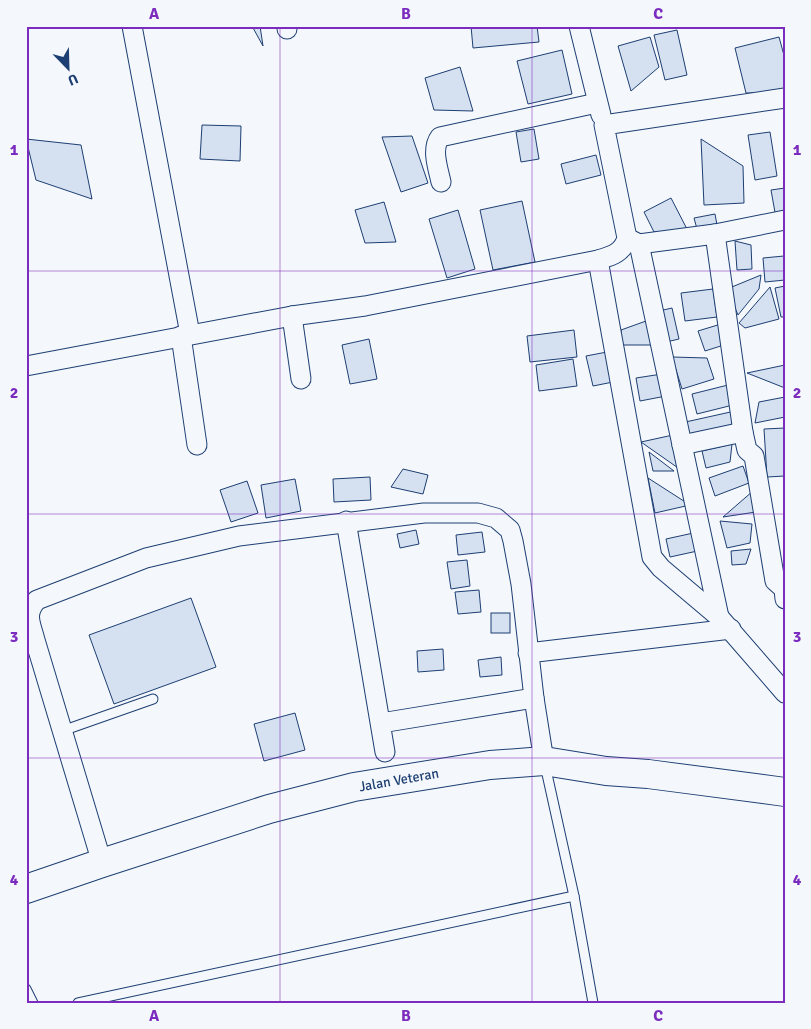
<svg xmlns="http://www.w3.org/2000/svg" width="811" height="1029" font-family="Signika,sans-serif">
  <rect width="100%" height="100%" fill="#f4f7fb"/>
  <g fill="#d5e0f0" stroke="#1d3f73">
    <polygon points="252,26 260,26 263,46"/>
    <polygon points="471,26 537,26 539,42 473,48"/>
    <polygon points="677,30 687,75 665,80 654,35"/>
    <polygon points="650,37 659,67 631,91 618,46"/>
    <polygon points="779,37 785,59 785,93 746,93 735,48"/>
    <polygon points="562,50 572,94 528,104 517,61"/>
    <polygon points="460,67 473,111 434,110 425,78"/>
    <polygon points="202,125 241,126 240,161 200,159"/>
    <polygon points="534,129 539,159 521,162 516,132"/>
    <polygon points="770,132 777,176 755,180 748,135"/>
    <polygon points="412,136 428,183 401,192 382,137"/>
    <polygon points="26,139 81,145 92,199 36,180"/>
    <polygon points="701,139 743,166 744,203 704,205"/>
    <polygon points="596,155 601,175 566,184 561,164"/>
    <polygon points="785,188 785,217 776,218 771,190"/>
    <polygon points="671,198 688,231 654,232 644,212"/>
    <polygon points="522,201 535,262 493,270 480,210"/>
    <polygon points="384,202 396,242 365,243 355,210"/>
    <polygon points="458,210 475,269 447,278 429,219"/>
    <polygon points="715,214 717,225 697,229 694,218"/>
    <polygon points="735,241 751,245 752,269 737,270"/>
    <polygon points="784,256 785,280 765,282 763,258"/>
    <polygon points="761,275 759,289 738,315 727,289"/>
    <polygon points="785,286 785,317 781,317 775,288"/>
    <polygon points="770,287 779,319 745,328 739,323"/>
    <polygon points="713,289 717,317 685,321 681,293"/>
    <polygon points="672,308 679,339 666,342 659,311"/>
    <polygon points="646,321 654,345 621,345 621,330"/>
    <polygon points="721,324 727,344 705,351 698,331"/>
    <polygon points="574,330 577,357 530,362 527,336"/>
    <polygon points="369,339 377,379 350,384 342,345"/>
    <polygon points="607,352 613,382 593,386 586,356"/>
    <polygon points="672,357 707,358 714,379 682,389"/>
    <polygon points="573,359 577,386 539,391 536,365"/>
    <polygon points="785,365 785,388 747,373"/>
    <polygon points="662,374 666,396 640,401 636,378"/>
    <polygon points="732,384 737,404 697,414 692,394"/>
    <polygon points="785,397 785,417 755,423 759,402"/>
    <polygon points="735,411 739,430 685,441 681,423"/>
    <polygon points="785,428 785,476 767,477 764,429"/>
    <polygon points="673,435 681,470 641,442"/>
    <polygon points="732,444 730,462 706,468 702,451"/>
    <polygon points="649,452 674,471 653,471"/>
    <polygon points="743,466 749,483 715,496 709,478"/>
    <polygon points="403,469 428,475 423,494 391,487"/>
    <polygon points="370,477 371,500 334,502 333,479"/>
    <polygon points="648,478 690,505 655,513"/>
    <polygon points="295,479 301,511 266,518 261,485"/>
    <polygon points="247,481 258,513 231,522 220,490"/>
    <polygon points="753,491 756,512 723,517"/>
    <polygon points="720,521 752,524 750,543 727,548"/>
    <polygon points="416,530 419,544 400,548 397,534"/>
    <polygon points="482,532 485,552 458,555 456,535"/>
    <polygon points="698,532 702,550 670,557 666,539"/>
    <polygon points="751,549 746,564 732,565 731,551"/>
    <polygon points="467,560 470,586 451,589 447,562"/>
    <polygon points="479,590 481,612 458,614 455,592"/>
    <polygon points="191,598 216,667 114,704 89,635"/>
    <rect x="491" y="613" width="19" height="20"/>
    <polygon points="443,649 444,670 418,672 417,651"/>
    <polygon points="501,657 502,675 480,677 478,660"/>
    <polygon points="295,713 305,750 264,761 254,724"/>
  </g>
  <g fill="none" stroke-linecap="round" stroke-linejoin="round">
    <g stroke="#1d3f73" stroke-width="11">
      <g id="service">
        <polyline points="62,731 153,699"/>
        <polyline points="545,765 574,896 593,1003"/>
        <polyline points="26,989 33,1003"/>
        <polyline points="78,1003 574,896"/>
      </g>
    </g>
    <g stroke="#1d3f73" stroke-width="21">
      <g id="minor">
        <polyline points="132,26 190,334"/>
        <polyline points="287,26 287,29"/>
        <polyline points="579,26 601,115"/>
        <path d="M441 182C438 168 431 149 440 137L597 103"/>
        <polyline points="715,234 743,432"/>
        <polyline points="629,239 639,244 715,234 785,220"/>
        <polyline points="639,244 719,617"/>
        <polyline points="598,260 652,557 661,568 719,617 785,693"/>
        <polyline points="292,316 301,379"/>
        <polyline points="181,336 197,445"/>
        <path d="M26 366 292 316 365 306 598 260C611 256 623 253 627 238L604 125 785 98"/>
        <polyline points="682,445 743,432 747,450 754,456 775,581 784,589 785,599"/>
        <polyline points="346,521 385,752"/>
        <polyline points="528,653 731,629"/>
        <polyline points="381,723 534,698"/>
        <path d="M102 863 35 640C31 624 24 614 37 600L146 558 239 536 424 513H478L496 518 510 530 513 541 521 584 534 698 544 761"/>
      </g>
    </g>
    <g stroke="#1d3f73" stroke-width="30">
      <polyline id="primary" points="26,889 102,863 269,809 354,787 490,765 544,761 606,771 648,774 785,792"/>
    </g>
    <use href="#service" stroke="#f4f7fb" stroke-width="9"/>
    <use href="#minor" stroke="#f4f7fb" stroke-width="19"/>
    <use href="#primary" stroke="#f4f7fb" stroke-width="28"/>
  </g>
  <path fill="none" stroke="#7b2cbf" stroke-width="1" stroke-opacity="0.55" d="M280 26V1003M532 26V1003M26 271H785M26 514H785M26 758H785"/>
  <g text-anchor="middle" dominant-baseline="central" stroke-width="4" stroke-linejoin="round" paint-order="stroke">
    <g font-size="14" fill="#1d3f73" stroke="#f4f7fb">
      <text transform="translate(399 780) rotate(-10)">Jalan Veteran</text>
    </g>
  </g>
  <rect width="811" height="1029" fill="none" stroke="#f4f7fb" stroke-width="55"/>
  <g transform="translate(68 68) rotate(157)" stroke="#f4f7fb" stroke-width="4" paint-order="stroke">
  <path d="M0-4L9 19L0 12L-9 19Z" fill="#1d3f73"/>
  <text y="-8" font-size="14" font-weight="bold" text-anchor="middle" fill="#1d3f73">U</text>
  </g>
  <rect x="28" y="28" width="756" height="974" fill="none" stroke="#7b2cbf" stroke-width="2"/>
  <g font-size="16" text-anchor="middle" font-weight="bold" fill="#7b2cbf">
    <text x="154" y="19">A</text>
    <text x="406" y="19">B</text>
    <text x="658" y="19">C</text>
    <text x="14" y="155">1</text>
    <text x="797" y="155">1</text>
    <text x="14" y="398">2</text>
    <text x="797" y="398">2</text>
    <text x="14" y="642">3</text>
    <text x="797" y="642">3</text>
    <text x="14" y="885">4</text>
    <text x="797" y="885">4</text>
    <text x="154" y="1021">A</text>
    <text x="406" y="1021">B</text>
    <text x="658" y="1021">C</text>
  </g>
</svg>
